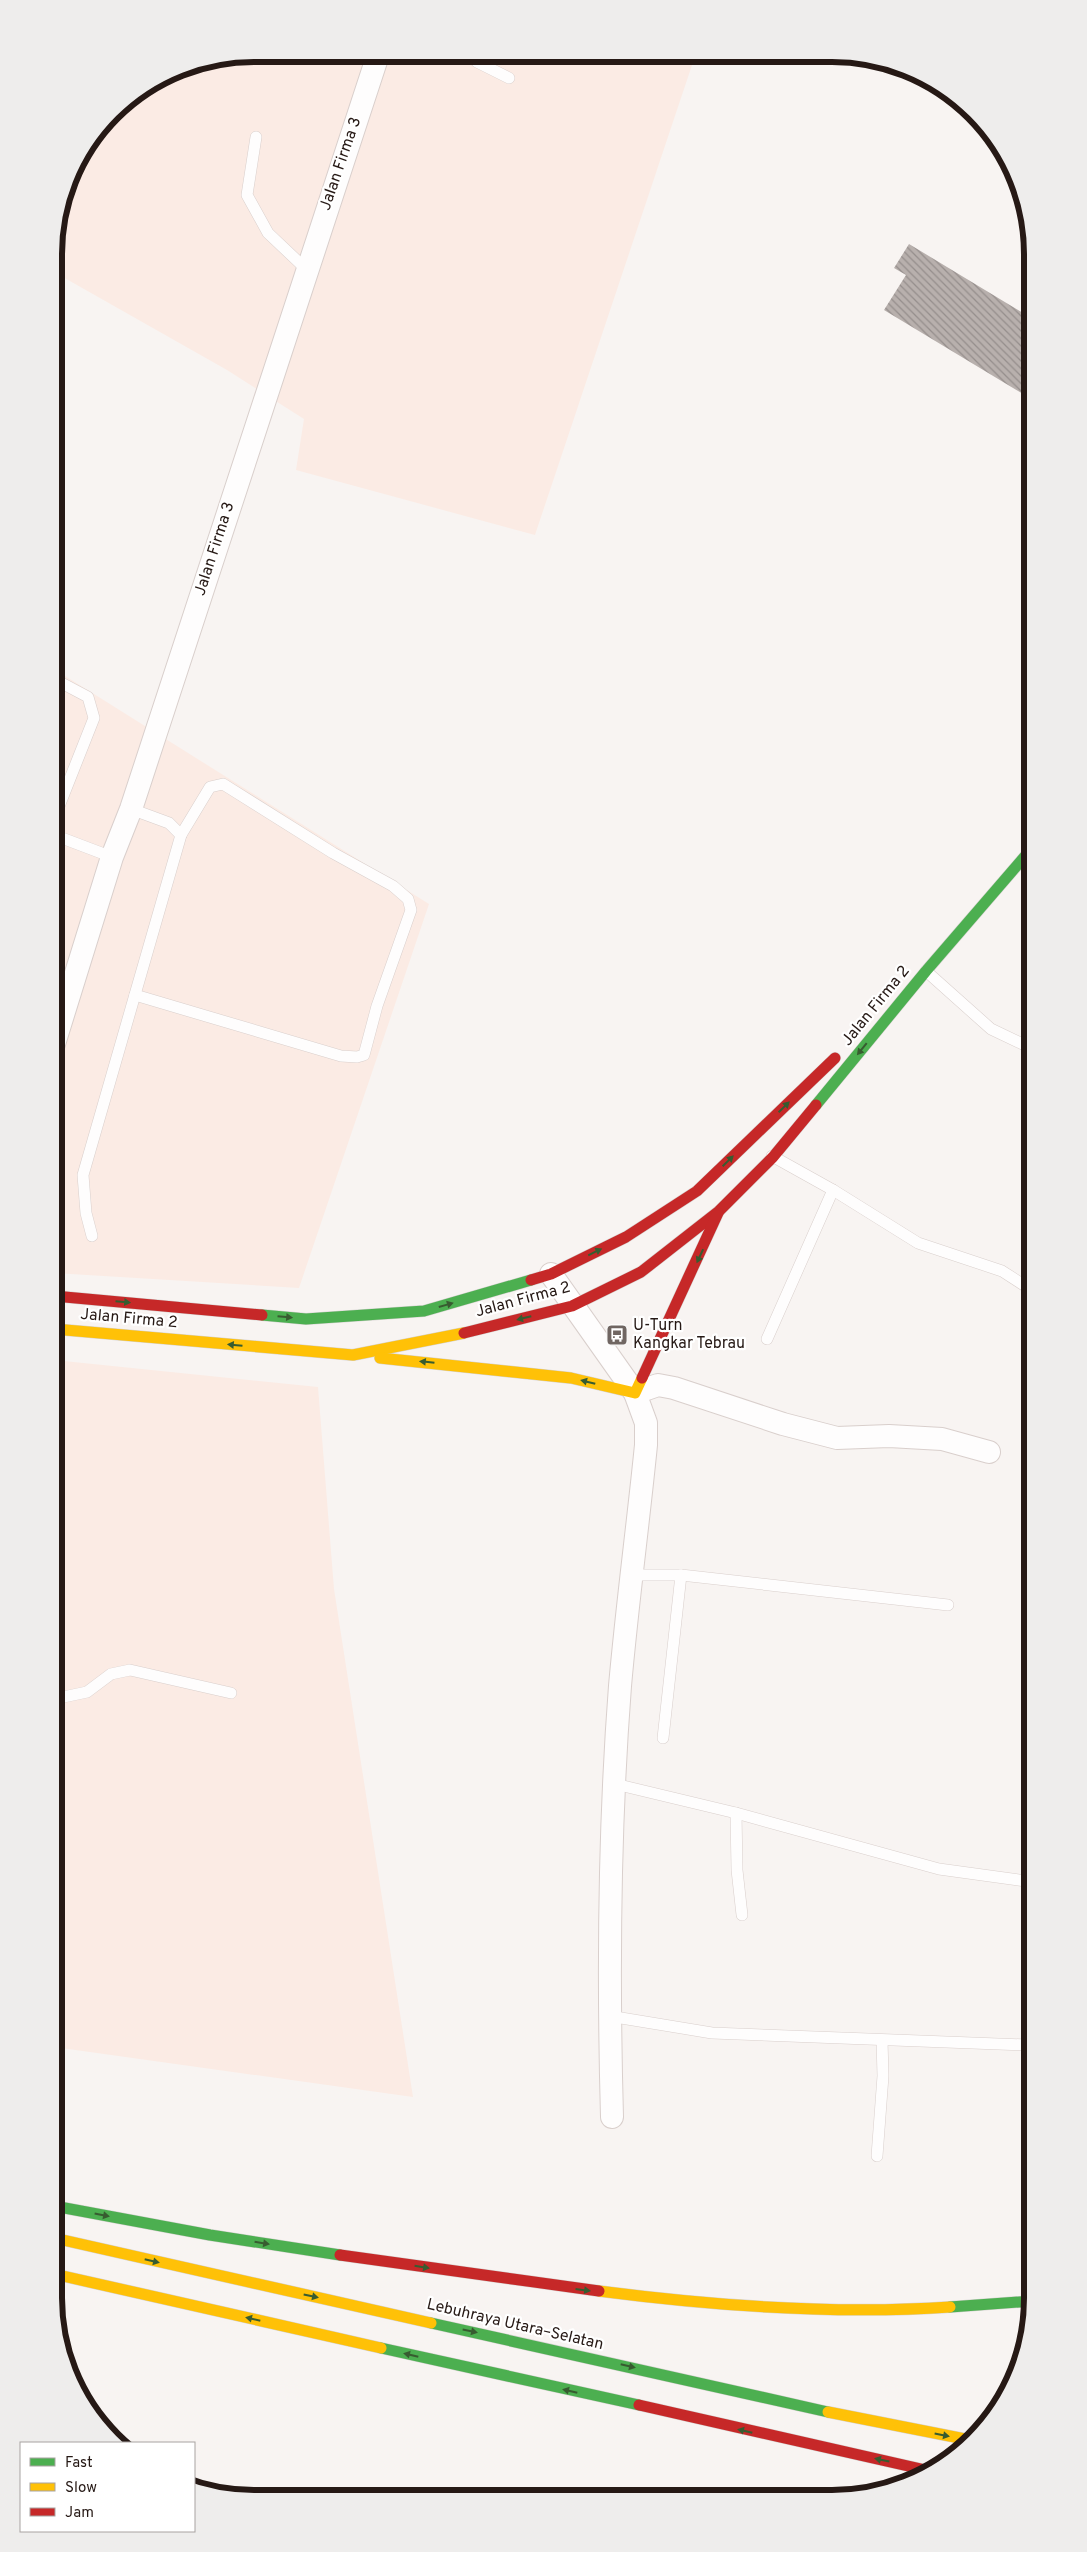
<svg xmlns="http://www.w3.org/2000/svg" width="1087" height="2552" font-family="Overpass,sans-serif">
  <defs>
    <pattern id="building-back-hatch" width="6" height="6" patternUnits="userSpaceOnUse" patternTransform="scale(1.25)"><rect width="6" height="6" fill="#b8b0ad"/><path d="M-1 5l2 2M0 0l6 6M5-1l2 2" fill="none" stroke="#958e8c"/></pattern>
  </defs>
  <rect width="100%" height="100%" fill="#f8f4f2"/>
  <g fill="#fbebe4">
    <polygon points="255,54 695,56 535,535 296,470 304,419 227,370 54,272 54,241 74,166 122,104 178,69"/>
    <polygon points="54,669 429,904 299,1288 54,1273"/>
    <polygon points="54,1360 318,1387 334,1589 413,2097 54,2047"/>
  </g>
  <polygon fill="url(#building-back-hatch)" points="909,244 1033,319 1033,400 884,310 906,275 894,268"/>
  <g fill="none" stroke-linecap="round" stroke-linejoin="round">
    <g stroke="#d9cfcc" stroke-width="12">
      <g id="lane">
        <polyline points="470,55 477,62 509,78"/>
        <polyline points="256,137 247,195 268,233 306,269"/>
        <polyline points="54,819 94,718 88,697 54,679"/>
        <polyline points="54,835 112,857"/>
        <polyline points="926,971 991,1029 1033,1049"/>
        <polyline points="135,995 341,1056 357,1057 364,1055 377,1006 411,910 408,899 393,886 333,853 223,784 210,787 181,835"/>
        <polyline points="772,1156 833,1190 918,1243 1002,1271 1033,1291"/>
        <polyline points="92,1236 86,1213 83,1175 181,835 169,823 131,809"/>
        <polyline points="767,1339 833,1190"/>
        <polyline points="633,1575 681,1575 948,1605"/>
        <polyline points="54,1699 87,1692 111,1674 130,1670 231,1693"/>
        <polyline points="663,1738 681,1575"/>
        <polyline points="615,1784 736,1813 939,1869 1033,1882"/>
        <polyline points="736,1813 737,1870 742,1915"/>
        <polyline points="609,2016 712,2033 1026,2045 1033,2051"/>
        <polyline points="877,2156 883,2076 882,2040"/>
      </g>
    </g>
    <g stroke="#d9cfcc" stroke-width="24">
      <g id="street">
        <polyline points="54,1044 112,857 131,809 378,55"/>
        <path d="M551 1274 635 1393 646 1423V1445C638 1525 627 1606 620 1686 609 1829 608 1973 612 2117"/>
        <polyline points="635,1393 658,1385 674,1388 783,1424 837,1438 889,1436 942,1439 989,1452"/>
      </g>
    </g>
    <g stroke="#d5d2d0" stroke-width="12">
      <g id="fast">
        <polyline points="816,1105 926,971 1033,847"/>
        <polyline points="262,1315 306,1319 424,1311 531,1280"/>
        <polyline points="54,2206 210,2235 340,2255"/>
        <polyline points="950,2307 1033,2301"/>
        <polyline points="431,2323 828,2412"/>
        <polyline points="381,2348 639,2405"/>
      </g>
    </g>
    <g stroke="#d5d2d0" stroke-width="12">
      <g id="slow">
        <polyline points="54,1329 353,1355 464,1333"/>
        <polyline points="380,1358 571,1378 635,1393 642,1378"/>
        <polyline points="54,2238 431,2323"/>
        <polyline points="54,2274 381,2348"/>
        <path d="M599 2291C715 2306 833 2315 950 2307"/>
        <polyline points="828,2412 970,2440"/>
      </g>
    </g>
    <g stroke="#d5d2d0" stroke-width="12">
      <g id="jam">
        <polyline points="531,1280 551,1274 626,1237 697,1191 835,1058"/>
        <polyline points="54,1296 262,1315"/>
        <polyline points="464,1333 572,1306 641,1272 719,1211 773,1157 816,1105"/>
        <polyline points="642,1378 718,1213"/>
        <polyline points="340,2255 599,2291"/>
        <polyline points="639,2405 930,2471"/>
      </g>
    </g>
    <use href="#lane" stroke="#fefdfd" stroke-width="11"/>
    <use href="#street" stroke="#fefdfd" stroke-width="22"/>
    <use href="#fast" stroke="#4caf50" stroke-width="11"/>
    <use href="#slow" stroke="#ffc107" stroke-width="11"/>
    <use href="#jam" stroke="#c62828" stroke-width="11"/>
  </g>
  <defs><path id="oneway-solid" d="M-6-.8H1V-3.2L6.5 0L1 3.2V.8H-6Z" transform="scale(1.25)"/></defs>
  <g fill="#375c30">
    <use href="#oneway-solid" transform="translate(862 1049) rotate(129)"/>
    <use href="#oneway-solid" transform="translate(784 1107) rotate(-44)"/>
    <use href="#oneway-solid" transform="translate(728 1161) rotate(-44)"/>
    <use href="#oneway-solid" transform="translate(595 1252) rotate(-26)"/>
    <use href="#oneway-solid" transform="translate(700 1256) rotate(115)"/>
    <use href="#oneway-solid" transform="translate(123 1302) rotate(5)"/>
    <use href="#oneway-solid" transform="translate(446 1305) rotate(-16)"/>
    <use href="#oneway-solid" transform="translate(285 1317) rotate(5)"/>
    <use href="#oneway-solid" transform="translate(524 1318) rotate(166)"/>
    <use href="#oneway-solid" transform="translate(235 1345) rotate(-175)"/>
    <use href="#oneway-solid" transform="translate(427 1362) rotate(-174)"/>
    <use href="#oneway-solid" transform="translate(588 1382) rotate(-166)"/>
    <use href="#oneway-solid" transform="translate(102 2215) rotate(11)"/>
    <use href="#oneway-solid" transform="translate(262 2243) rotate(9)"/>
    <use href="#oneway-solid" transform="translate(152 2261) rotate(13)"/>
    <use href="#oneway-solid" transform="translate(422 2267) rotate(9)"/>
    <use href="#oneway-solid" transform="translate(583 2290) rotate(7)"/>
    <use href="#oneway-solid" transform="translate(311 2296) rotate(12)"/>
    <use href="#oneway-solid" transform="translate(253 2319) rotate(-167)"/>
    <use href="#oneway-solid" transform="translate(470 2331) rotate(12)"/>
    <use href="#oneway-solid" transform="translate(411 2355) rotate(-167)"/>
    <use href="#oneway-solid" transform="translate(628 2366) rotate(13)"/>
    <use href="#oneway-solid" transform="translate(570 2391) rotate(-167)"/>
    <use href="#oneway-solid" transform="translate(745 2431) rotate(-167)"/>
    <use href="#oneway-solid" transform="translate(942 2435) rotate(11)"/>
    <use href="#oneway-solid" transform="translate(882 2460) rotate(-168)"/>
  </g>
  <defs>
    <g id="bus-square" transform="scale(1.125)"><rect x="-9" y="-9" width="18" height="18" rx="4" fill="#706662" stroke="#fff"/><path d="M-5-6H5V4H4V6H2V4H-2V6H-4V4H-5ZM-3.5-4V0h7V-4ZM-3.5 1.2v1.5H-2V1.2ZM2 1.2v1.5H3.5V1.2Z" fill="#fff"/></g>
  </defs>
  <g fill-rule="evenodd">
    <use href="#bus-square" x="617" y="1335"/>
  </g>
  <g text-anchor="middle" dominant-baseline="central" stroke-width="4.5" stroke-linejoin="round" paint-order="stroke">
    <g font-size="16" fill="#261915" stroke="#fff">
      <text transform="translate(341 164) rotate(-71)">Jalan Firma 3</text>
      <text transform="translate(215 549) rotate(-72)">Jalan Firma 3</text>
      <text transform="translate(876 1006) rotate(-51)">Jalan Firma 2</text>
      <text transform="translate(523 1300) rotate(-15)">Jalan Firma 2</text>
      <text transform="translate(129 1319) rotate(5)">Jalan Firma 2</text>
      <text transform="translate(515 2325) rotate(13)">Lebuhraya Utara–Selatan</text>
    </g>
    <g font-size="16" fill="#261915" stroke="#fff" text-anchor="start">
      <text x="633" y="1326">U-Turn<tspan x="633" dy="18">Kangkar Tebrau</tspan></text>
    </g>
  </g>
  <path d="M0 0H1087V2552H0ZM254 62H832A192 192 0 0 1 1024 254V2298A192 192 0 0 1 832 2490H254A192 192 0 0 1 62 2298V254A192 192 0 0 1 254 62Z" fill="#eeedec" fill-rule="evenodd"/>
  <path fill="none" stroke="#261915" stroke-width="6" d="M254 62H832A192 192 0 0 1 1024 254V2298A192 192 0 0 1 832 2490H254A192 192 0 0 1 62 2298V254A192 192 0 0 1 254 62Z"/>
  <rect x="20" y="2442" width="175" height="90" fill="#ffffff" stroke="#a8a3a1"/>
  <rect x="30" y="2458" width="25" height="8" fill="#4caf50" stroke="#a8a3a1"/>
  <text x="65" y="2467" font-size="15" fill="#261915">Fast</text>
  <rect x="30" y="2483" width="25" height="8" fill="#ffc107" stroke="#a8a3a1"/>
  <text x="65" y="2492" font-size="15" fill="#261915">Slow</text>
  <rect x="30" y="2508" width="25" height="8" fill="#c62828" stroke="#a8a3a1"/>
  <text x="65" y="2517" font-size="15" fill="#261915">Jam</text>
</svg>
